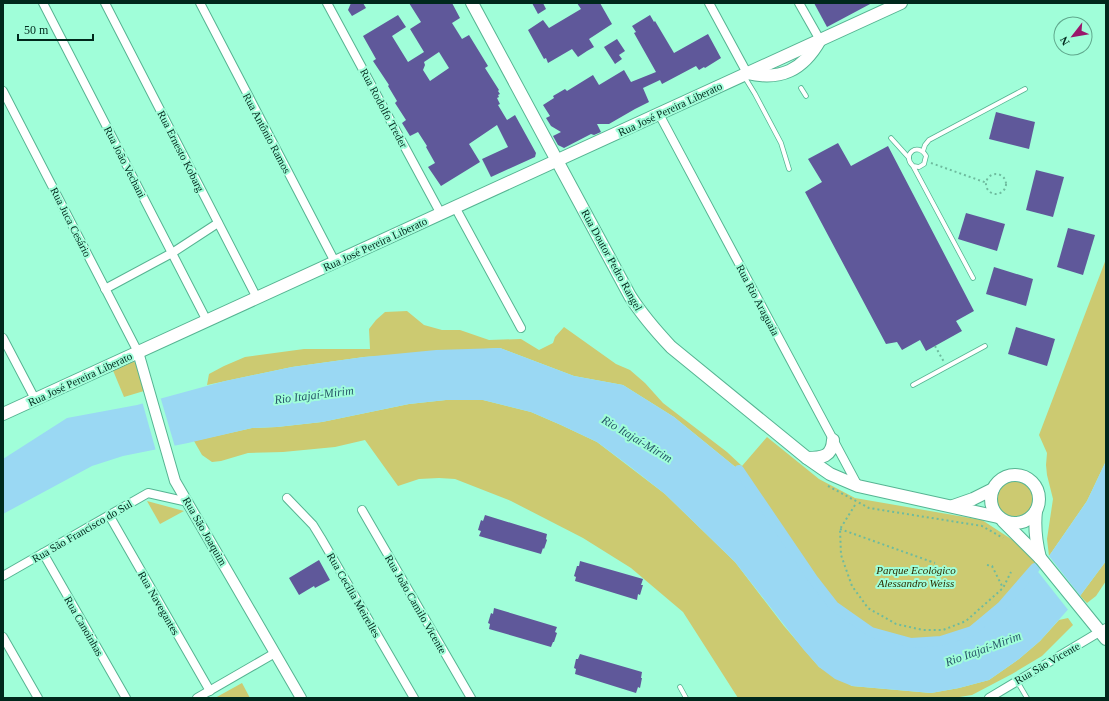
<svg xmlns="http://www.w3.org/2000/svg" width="1109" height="701" font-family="'Times New Roman',serif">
  <rect width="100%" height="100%" fill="#a0fed9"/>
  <g fill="#ccca71">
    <polygon points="1106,259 1106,461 1087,501 1049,556 1047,539 1053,499 1047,475 1046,465 1047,453 1039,435"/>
    <polygon points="407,311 424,325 442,330 460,330 489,340 521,339 539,350 553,343 555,337 564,327 616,364 630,370 645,383 663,403 727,452 742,466 767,437 819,479 855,498 982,520 1022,546 1038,565 1002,606 972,631 941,641 911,643 871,632 834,606 813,579 739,470 674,417 623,385 574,376 500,348 364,357 292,367 207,385 209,374 224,366 245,357 304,349 370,349 369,329 376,320 385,312"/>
    <polygon points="133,360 136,364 144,391 124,397 112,368"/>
    <polygon points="446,400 483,400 531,412 561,425 597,442 665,494 735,562 784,626 819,667 852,686 931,693 959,688 989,680 1019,659 1040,641 1059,620 1068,618 1073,625 1042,656 1012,674 972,695 953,698 738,698 683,612 631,568 583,538 511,501 455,479 439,478 419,479 398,486 365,440 335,447 283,452 248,453 221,461 212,462 202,455 194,441 252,428 277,427 322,422 409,404"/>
    <circle cx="1015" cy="499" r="19"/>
    <polygon points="147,501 184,511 160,524"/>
    <polygon points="1106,561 1106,581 1096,596 1087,603 1080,596"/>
    <polygon points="242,683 250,698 215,698"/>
  </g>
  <polygon fill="#9ad8f3" points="500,348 574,376 623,385 674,417 739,470 813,579 834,606 871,632 911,643 941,641 972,631 1002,606 1035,568 1049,556 1087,501 1106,461 1106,561 1080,596 1040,641 1019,659 989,680 959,688 931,693 852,686 835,679 819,667 803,649 735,562 665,494 628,465 597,442 561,425 531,412 483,400 446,400 409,404 322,422 277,427 252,428 188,443 123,456 92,466 3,514 3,459 67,418 137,405 225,381 292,367 364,357 436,350"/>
  <g fill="#a0fed9">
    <polygon points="160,396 175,447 156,451 142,401"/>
    <polygon points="1049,556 1082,598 1069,611 1035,568"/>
  </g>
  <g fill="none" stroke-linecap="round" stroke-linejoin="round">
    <polyline stroke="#9ad8f3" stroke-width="10" points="739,470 813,579 834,606 871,632 911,643 941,641 972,631 1002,606 1035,568"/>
  </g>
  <g fill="#5f589a" fill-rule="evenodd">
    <polygon points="351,3 363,3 366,8 352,16 348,10"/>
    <path d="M409 3H452L460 18 452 23 462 39 469 35 488 66 485 68 499 90 498 91 500 94 498 95 499 97 497 98 500 104 498 105 507 120 515 115 536 153 535 157 491 177 482 159 508 147 497 125 469 144 480 162 441 186 428 167 435 163 426 147 427 146 418 132 410 136 402 123 406 120 395 103 397 101 388 86 389 85 373 61 376 59 363 36 398 15 406 27 392 36 408 62 424 52 410 29 421 22ZM439 52 449 68 430 81 423 70 425 65 424 62Z"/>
    <polygon points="532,3 543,3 546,9 538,14"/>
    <polygon points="577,3 600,3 612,24 589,39 594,47 587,51 578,57 572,49 548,63 546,58 544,59 528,30 543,20 549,28 581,9"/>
    <polygon points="814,3 872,3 827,27"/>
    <polygon points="650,15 654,22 655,21 674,53 708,34 721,58 705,68 704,67 699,70 696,66 662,84 660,80 643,88 649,102 635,109 609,124 597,124 601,132 594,135 591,134 564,148 558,145 553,136 561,132 551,126 546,118 550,116 543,105 554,98 553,96 565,89 567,91 593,75 599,85 624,70 631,82 656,72 634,33 636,32 632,26"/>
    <polygon points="617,39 625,51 619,55 622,59 615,64 604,47"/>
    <polygon points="996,112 1035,122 1029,149 989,139"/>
    <polygon points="838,143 851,166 888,146 974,311 956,321 962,331 926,351 920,340 902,350 897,342 886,344 805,192 822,182 808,159"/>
    <polygon points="1036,170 1064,177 1053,217 1026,210"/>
    <polygon points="966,213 1005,224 997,251 958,239"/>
    <polygon points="1068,228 1095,235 1083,275 1057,267"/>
    <polygon points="994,267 1033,279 1026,306 986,294"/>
    <polygon points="1016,327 1055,339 1047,366 1008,354"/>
    <polygon points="485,515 547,534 546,539 547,540 544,549 543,548 541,554 479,536 481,531 478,530 481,520 483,521"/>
    <polygon points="319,560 330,580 315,588 314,586 299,595 289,578"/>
    <polygon points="580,561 643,579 641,585 643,585 640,595 638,594 637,600 575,581 576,577 574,576 577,566 579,566"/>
    <polygon points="494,608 557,627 555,632 557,633 554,642 553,642 551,647 489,629 490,624 488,623 491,613 493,614"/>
    <polygon points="580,654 642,672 641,678 642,678 640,688 638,687 636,693 575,674 576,669 574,668 576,659 578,659"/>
  </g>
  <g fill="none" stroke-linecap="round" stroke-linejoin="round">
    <g stroke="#56b492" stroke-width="5.5">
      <g id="service">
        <polyline points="744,76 755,94 781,143 789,169"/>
        <polyline points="801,88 806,96"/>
        <polyline points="891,138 909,158"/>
        <polyline points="923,151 925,145 929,140 1025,89"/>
        <path d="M913 166 919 167 924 164 926 156C918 141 901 155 913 166L973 278"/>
        <polyline points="913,385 985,346"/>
        <polyline points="1017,681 1027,698"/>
        <polyline points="680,687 686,698"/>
      </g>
    </g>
    <g stroke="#56b492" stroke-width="10">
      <g id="minor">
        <polyline points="43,3 207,321"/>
        <polyline points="105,3 257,298"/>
        <polyline points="200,3 335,262"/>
        <polyline points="327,3 441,214"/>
        <polyline points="709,3 747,73"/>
        <polyline points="799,3 820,40"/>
        <polyline points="3,91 138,352"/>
        <polyline points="659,114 858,486"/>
        <polyline points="455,207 521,328"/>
        <polyline points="105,289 172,253 218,223"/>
        <polyline points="3,338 35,399"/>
        <polyline points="287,498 313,525 321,538 414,698"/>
        <polyline points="362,510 471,698"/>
        <polyline points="109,515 210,691"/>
        <polyline points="43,553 126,698"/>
        <polyline points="3,576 148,493 188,502"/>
        <polyline points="3,637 38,698"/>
        <polyline points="197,698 275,653"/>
        <polyline points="989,698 1106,628"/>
      </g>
    </g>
    <g stroke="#56b492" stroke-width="12">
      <polyline id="tertiary" points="138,352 175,481 301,698"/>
    </g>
    <g stroke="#56b492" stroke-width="14">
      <g id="secondary">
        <path d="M472 3 630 296C642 315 656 331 671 347L807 458 830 474 858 486 998 517"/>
        <path d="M747 73C781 81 803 70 820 40"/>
        <polyline points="3,414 901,3"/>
        <path d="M807 458C822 458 832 457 833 440"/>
        <circle cx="1015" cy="499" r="24"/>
        <polyline points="953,506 973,499 993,489"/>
        <path d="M1036 511C1034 528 1036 542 1040 558"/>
        <polyline points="1003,521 1041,559 1106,639"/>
      </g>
    </g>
    <g stroke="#6ebb9e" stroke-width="2" stroke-dasharray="2 3" stroke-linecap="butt">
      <polyline points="931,163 987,183"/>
      <circle cx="996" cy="184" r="10"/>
      <polyline points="935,346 944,362"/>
      <polyline points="828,486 869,508 982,526 1003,538"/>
      <polyline points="855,505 840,529 841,555 852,586 868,608 896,624 923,630 943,630 966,621 1003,588 1011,572"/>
      <polyline points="840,529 935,563"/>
      <polyline points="987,565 992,566 1003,588"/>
    </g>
    <use href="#service" stroke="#fff" stroke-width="4"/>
    <use href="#minor" stroke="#fff" stroke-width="8"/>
    <use href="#tertiary" stroke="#fff" stroke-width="10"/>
    <use href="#secondary" stroke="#fff" stroke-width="12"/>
  </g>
  <g text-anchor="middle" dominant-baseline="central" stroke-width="4" stroke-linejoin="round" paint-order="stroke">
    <g font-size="11" fill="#00281c" stroke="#a0fed9">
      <text transform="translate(384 108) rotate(62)">Rua Rodolfo Treder</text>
      <text transform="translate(670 109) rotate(-25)">Rua José Pereira Liberato</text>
      <text transform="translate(267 133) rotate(62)">Rua Antônio Ramos</text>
      <text transform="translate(181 151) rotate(63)">Rua Ernesto Kobarg</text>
      <text transform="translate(125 162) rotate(63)">Rua João Vechani</text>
      <text transform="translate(71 222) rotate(63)">Rua Juca Cesário</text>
      <text transform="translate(375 244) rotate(-25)">Rua José Pereira Liberato</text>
      <text transform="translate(612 260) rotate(61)">Rua Doutor Pedro Rangel</text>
      <text transform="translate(758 300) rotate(62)">Rua Rio Araguaia</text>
      <text transform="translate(80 379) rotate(-25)">Rua José Pereira Liberato</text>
      <text transform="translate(82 531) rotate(-30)">Rua São Francisco do Sul</text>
      <text transform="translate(205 531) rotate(60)">Rua São Joaquim</text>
      <text transform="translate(354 595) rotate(60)">Rua Cecília Meirelles</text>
      <text transform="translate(159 603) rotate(60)">Rua Navegantes</text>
      <text transform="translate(416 604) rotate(60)">Rua João Camilo Vicente</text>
      <text transform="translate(84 626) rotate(60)">Rua Canoinhas</text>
      <text transform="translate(1047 663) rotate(-30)">Rua São Vicente</text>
    </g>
    <g font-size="11" font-style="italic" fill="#2f2d02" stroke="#a0fed9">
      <text x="916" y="570">Parque Ecológico<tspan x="916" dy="13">Alessandro Weiss</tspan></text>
    </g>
    <g font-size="12" font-style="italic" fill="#27576a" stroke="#a0fed9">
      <text transform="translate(314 395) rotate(-7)">Rio Itajaí-Mirim</text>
      <text transform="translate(637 439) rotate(31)">Rio Itajaí-Mirim</text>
      <text transform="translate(983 649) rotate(-20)">Rio Itajaí-Mirim</text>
    </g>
  </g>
  <rect width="1109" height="701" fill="none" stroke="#00281c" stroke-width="8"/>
  <g transform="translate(1073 36) rotate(239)"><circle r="19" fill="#a0fed9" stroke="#60a88d"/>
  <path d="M0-3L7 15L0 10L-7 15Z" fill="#9a176b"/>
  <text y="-6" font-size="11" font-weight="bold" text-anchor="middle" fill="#00281c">N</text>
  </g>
  <path d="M18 34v6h75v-6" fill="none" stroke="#00281c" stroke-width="2"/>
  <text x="24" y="34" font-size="12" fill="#00281c" stroke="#a0fed9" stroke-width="3" paint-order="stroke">50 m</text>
</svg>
